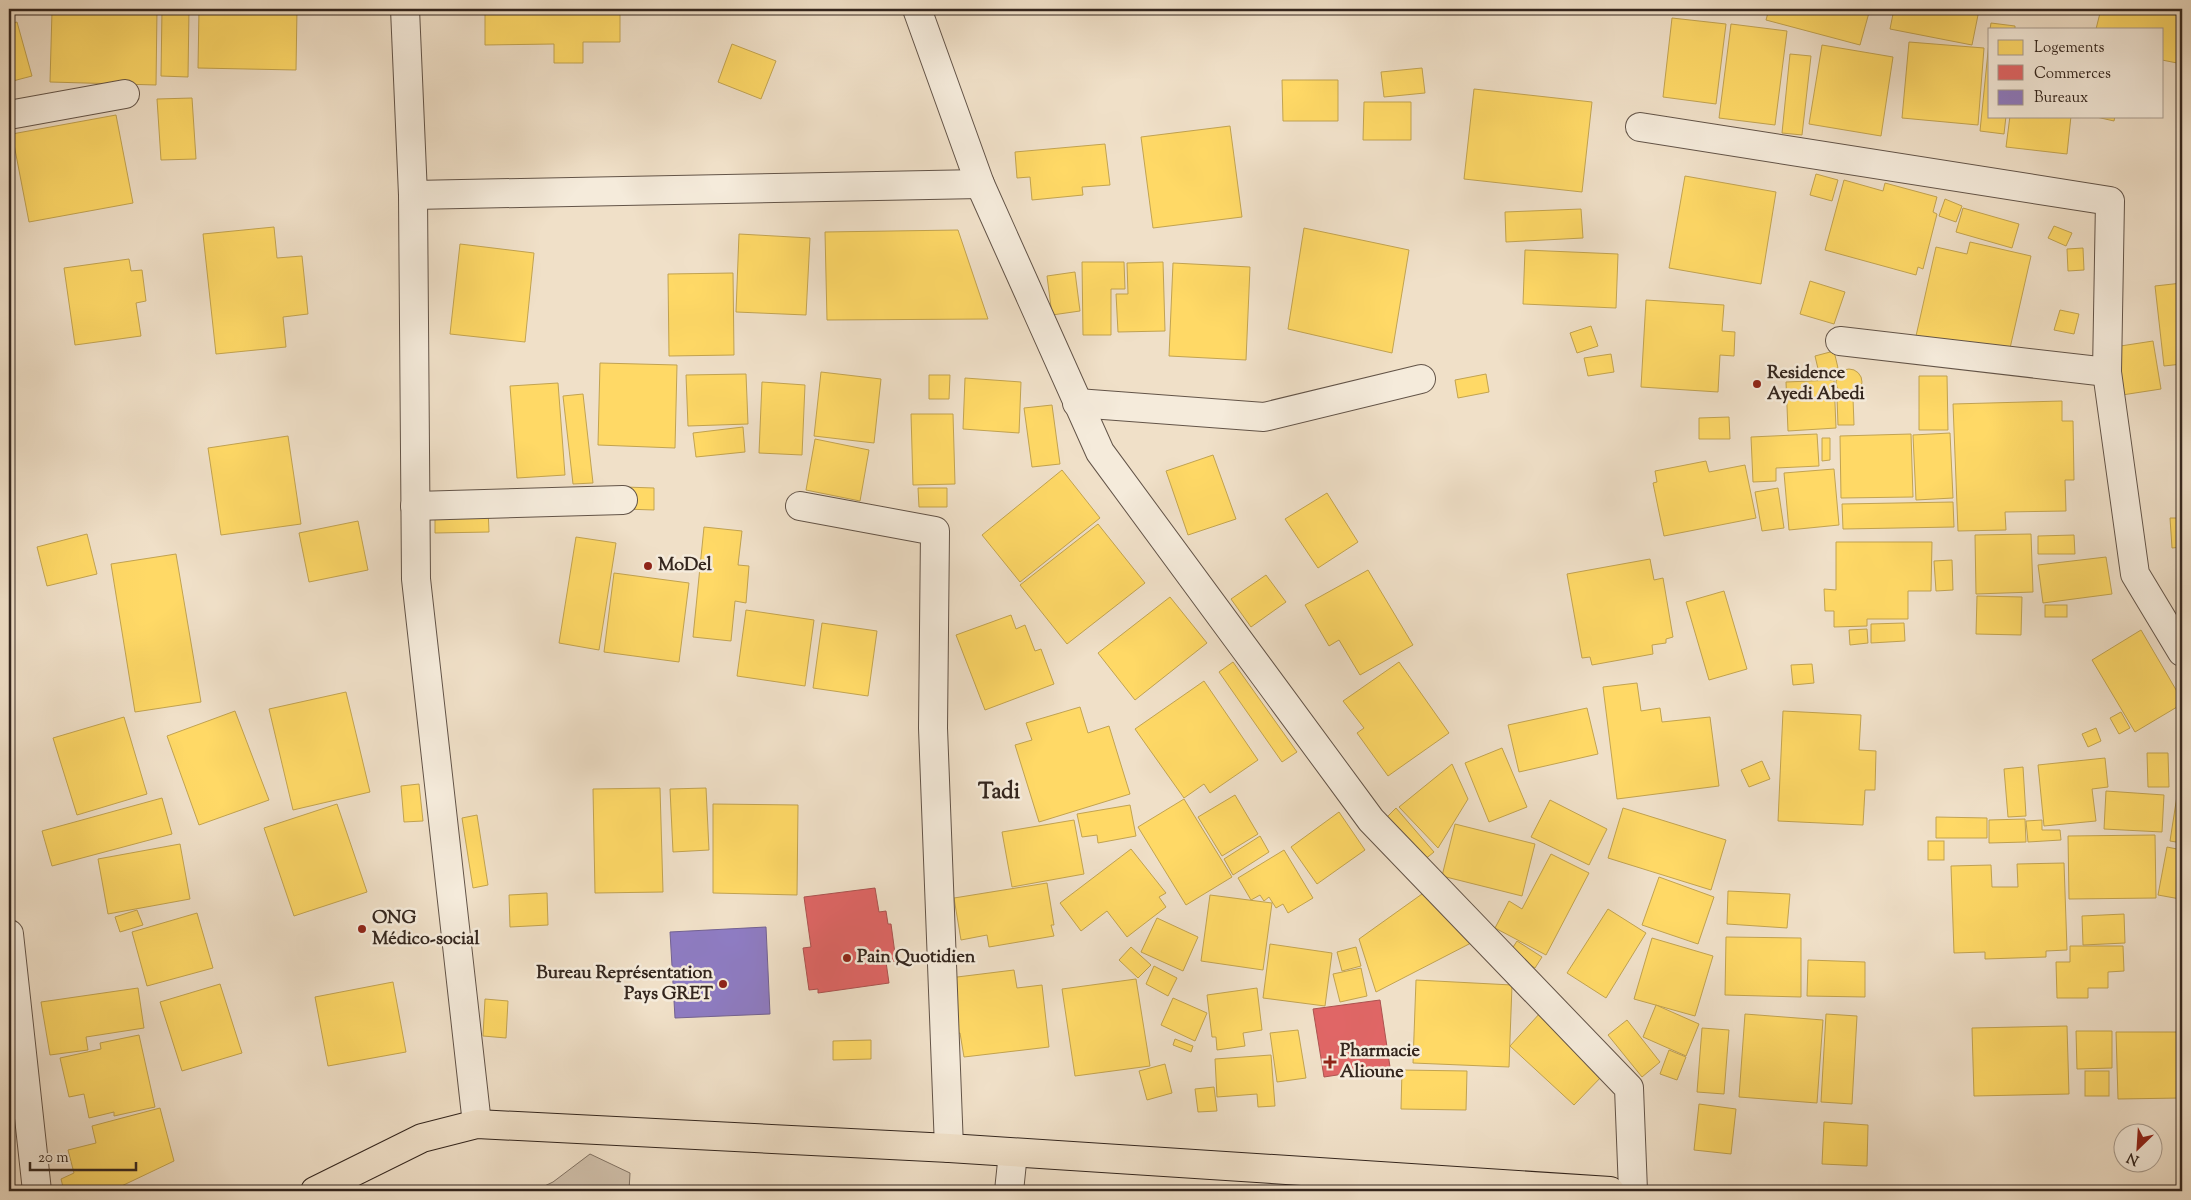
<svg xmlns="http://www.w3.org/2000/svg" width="2191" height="1200" font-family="'Sorts Mill Goudy',serif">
  <rect width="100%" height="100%" fill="#f0e0c8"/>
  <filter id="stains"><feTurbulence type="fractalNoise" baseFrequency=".004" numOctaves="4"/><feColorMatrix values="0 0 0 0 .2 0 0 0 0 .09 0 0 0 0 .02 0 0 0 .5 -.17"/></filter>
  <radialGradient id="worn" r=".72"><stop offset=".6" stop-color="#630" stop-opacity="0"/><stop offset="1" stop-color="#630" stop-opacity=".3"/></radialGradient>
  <polygon fill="#d0c0ab" stroke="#827364" points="590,1154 630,1173 629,1191 534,1191 553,1182"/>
  <g fill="#ffd966" stroke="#c2a350">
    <polygon points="130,9 157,9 156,85 50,82 52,11 130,14"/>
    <polygon points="162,9 189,9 188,77 161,76"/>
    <polygon points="199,9 297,9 296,70 198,68"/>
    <polygon points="485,9 560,9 560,12 620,11 620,42 583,42 583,63 554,63 554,44 485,45"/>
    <polygon points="1769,9 1870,9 1860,45 1766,20"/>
    <polygon points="1894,9 1979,10 1972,45 1890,29"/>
    <polygon points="2101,9 2182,9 2182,42 2177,63 2162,60 2162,29 2096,29"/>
    <polygon points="1672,18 1726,24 1716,104 1663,97"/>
    <polygon points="17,22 32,76 9,82 9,24"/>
    <polygon points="1991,23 2015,26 2015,29 1990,29"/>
    <polygon points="1731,24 1787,31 1775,125 1719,118"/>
    <polygon points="1990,32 1990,116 2006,116 2004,134 1980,131"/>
    <polygon points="1909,42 1984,48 1978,125 1902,118"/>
    <polygon points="732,44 776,61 761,99 718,82"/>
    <polygon points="1822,45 1893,57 1881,136 1809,124"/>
    <polygon points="1790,54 1811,56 1802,135 1782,133"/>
    <polygon points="1422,68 1425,93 1384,97 1381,72"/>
    <polygon points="1282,80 1338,80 1338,121 1283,121"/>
    <polygon points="1474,89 1592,102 1582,192 1464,179"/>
    <polygon points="192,98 196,159 161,160 157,99"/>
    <polygon points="1364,102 1411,102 1411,140 1363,140"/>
    <polygon points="116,115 133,203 29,222 12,134"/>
    <polygon points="2010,116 2071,116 2067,154 2006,147"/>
    <polygon points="2092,116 2115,116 2114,121"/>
    <polygon points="1230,126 1242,217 1153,228 1141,137"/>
    <polygon points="1105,144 1110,185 1082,187 1083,195 1032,200 1030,177 1017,178 1015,152"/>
    <polygon points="1816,174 1838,180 1832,201 1810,195"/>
    <polygon points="1685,176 1776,192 1761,284 1669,268"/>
    <polygon points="1844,180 1883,191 1885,183 1937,197 1933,212 1937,214 1923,269 1918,267 1916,275 1825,250"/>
    <polygon points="1945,199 1962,206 1956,222 1939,216"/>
    <polygon points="1963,208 2019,224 2012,248 1956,232"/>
    <polygon points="1581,209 1583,238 1506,242 1505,212"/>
    <polygon points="2054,226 2072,233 2066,246 2048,238"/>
    <polygon points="274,227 277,258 302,256 308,314 283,317 286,347 216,354 203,234"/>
    <polygon points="1304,228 1409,250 1392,353 1288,329"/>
    <polygon points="958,230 988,319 827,320 825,232"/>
    <polygon points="739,234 810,238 806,315 736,312"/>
    <polygon points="1970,242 2031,256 2008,357 1916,336 1936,247 1967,254"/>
    <polygon points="460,244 534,253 525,342 450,334"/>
    <polygon points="2083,248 2084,270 2068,271 2067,249"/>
    <polygon points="1525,250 1618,254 1616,308 1523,304"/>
    <polygon points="129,259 131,271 142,270 146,301 136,303 141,336 75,345 64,268"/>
    <polygon points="1082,262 1124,262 1125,289 1111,289 1111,335 1083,335"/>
    <polygon points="1163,262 1165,331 1118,332 1116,294 1128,294 1127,263"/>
    <polygon points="1173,263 1250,267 1246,360 1169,356"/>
    <polygon points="1075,272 1080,311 1052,315 1047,276"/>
    <polygon points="733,273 734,355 669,356 668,274"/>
    <polygon points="1810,281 1845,292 1834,324 1800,314"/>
    <polygon points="2182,283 2182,364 2164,366 2155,286"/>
    <polygon points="1646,300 1724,305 1722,331 1735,332 1734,356 1720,355 1718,392 1641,387"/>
    <polygon points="2060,310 2079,314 2074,334 2054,330"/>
    <polygon points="1591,326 1598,346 1577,353 1570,333"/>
    <polygon points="2153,341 2161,389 2122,395 2114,347"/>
    <polygon points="1834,351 1838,368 1819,373 1815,356"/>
    <polygon points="1611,354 1614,372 1588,376 1584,358"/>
    <polygon points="600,363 677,365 675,448 598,445"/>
    <circle cx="1849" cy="382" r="13"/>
    <polygon points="821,372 881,379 874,443 814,436"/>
    <polygon points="746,374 748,424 688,426 686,375"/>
    <polygon points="1486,374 1489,392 1458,398 1455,380"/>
    <polygon points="929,375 950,375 949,399 929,399"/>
    <polygon points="1919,376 1947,376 1948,430 1919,430"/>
    <polygon points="965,378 1021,382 1019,433 963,429"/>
    <polygon points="1834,380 1836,428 1788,431 1786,382"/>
    <polygon points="762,382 805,385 802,455 759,453"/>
    <polygon points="558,383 565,475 517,478 510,386"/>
    <polygon points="583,394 593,483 573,484 563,396"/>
    <polygon points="1837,398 1853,398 1854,425 1838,425"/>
    <polygon points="2062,401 2062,421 2073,421 2074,480 2065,480 2066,511 2005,512 2006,530 1958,531 1953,404"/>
    <polygon points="1052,405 1060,464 1032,467 1024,408"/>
    <polygon points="911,414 953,414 955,484 913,485"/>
    <polygon points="1729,417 1730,439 1699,439 1699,418"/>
    <polygon points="743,427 745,452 696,457 693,433"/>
    <polygon points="1950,433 1953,498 1916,500 1913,435"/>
    <polygon points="1817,434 1819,466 1776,468 1776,481 1753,482 1751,437"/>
    <polygon points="1911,434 1913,497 1841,498 1840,436"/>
    <polygon points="288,436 301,524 221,535 208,448"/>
    <polygon points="1822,438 1830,438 1830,460 1822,461"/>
    <polygon points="815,439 869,450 860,501 806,490"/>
    <polygon points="1213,455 1236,519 1188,535 1166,471"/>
    <polygon points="1706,461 1709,472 1745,465 1756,518 1664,536 1653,483 1657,482 1655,471"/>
    <polygon points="1834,469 1839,525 1789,530 1784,473"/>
    <polygon points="1062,470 1100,518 1020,582 982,535"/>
    <polygon points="625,487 654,488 654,510 624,509"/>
    <polygon points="918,488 947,488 947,507 919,507"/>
    <polygon points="1778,488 1784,528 1762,531 1755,492"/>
    <polygon points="1327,493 1358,542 1318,568 1285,519"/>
    <polygon points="1953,502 1954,527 1843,529 1842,504"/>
    <polygon points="488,507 489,532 435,533 435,508"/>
    <polygon points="2170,518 2182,518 2182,547 2172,548"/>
    <polygon points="358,521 368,570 309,582 299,533"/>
    <polygon points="1098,524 1145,583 1067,644 1020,585"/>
    <polygon points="704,527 742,531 738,565 749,566 746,603 735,601 731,641 693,637"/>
    <polygon points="87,534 97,574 47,586 37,547"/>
    <polygon points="2031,534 2033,592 1976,594 1975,535"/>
    <polygon points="2074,535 2075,554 2038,554 2038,536"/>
    <polygon points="576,537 616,543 599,650 559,643"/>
    <polygon points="1836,542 1932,542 1931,591 1908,591 1908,619 1867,619 1867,626 1834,627 1834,611 1825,611 1824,589 1836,590"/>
    <polygon points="176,554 201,702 135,712 111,564"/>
    <polygon points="2106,557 2112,594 2043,603 2038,565"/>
    <polygon points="1650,559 1654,580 1663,578 1673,637 1666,639 1666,643 1652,645 1653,654 1592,665 1590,657 1582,658 1567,574"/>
    <polygon points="1952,560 1953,590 1936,591 1934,561"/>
    <polygon points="1368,570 1413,645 1360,675 1339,640 1329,646 1305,605"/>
    <polygon points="614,573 689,583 679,662 604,652"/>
    <polygon points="1266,575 1286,602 1251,627 1231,599"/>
    <polygon points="1724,591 1747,669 1709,680 1686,602"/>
    <polygon points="1977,596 2022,597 2021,635 1976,634"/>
    <polygon points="1170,597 1207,643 1135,700 1098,653"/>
    <rect x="2045" y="605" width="22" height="12"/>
    <polygon points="746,610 814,620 805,686 737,676"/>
    <polygon points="1011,615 1016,629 1025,625 1035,651 1041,649 1054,684 985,710 956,635"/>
    <polygon points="822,623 877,631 868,696 813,688"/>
    <polygon points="1904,623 1905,641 1871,643 1871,624"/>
    <polygon points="1867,629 1868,643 1850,645 1849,630"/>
    <polygon points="2141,630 2182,700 2182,704 2135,732 2092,660"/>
    <polygon points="1233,662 1297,752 1282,762 1219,672"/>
    <polygon points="1399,662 1449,733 1388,776 1357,733 1364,728 1343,701"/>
    <polygon points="1812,664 1814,683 1793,685 1791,665"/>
    <polygon points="1204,681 1258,760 1210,793 1204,784 1184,798 1135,729"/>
    <polygon points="1637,683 1641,711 1660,708 1662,722 1710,717 1719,786 1617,799 1603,687"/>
    <polygon points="346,692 370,792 293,810 269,709"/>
    <polygon points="1080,707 1088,733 1109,726 1130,794 1039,822 1015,745 1032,740 1026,723"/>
    <polygon points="1587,708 1598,754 1519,772 1508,725"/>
    <polygon points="235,711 269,800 199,825 167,736"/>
    <polygon points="1783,711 1861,715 1859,750 1876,751 1875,790 1865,790 1863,825 1778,821"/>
    <polygon points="2121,712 2130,728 2119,734 2110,718"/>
    <polygon points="124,717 147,794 77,815 53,738"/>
    <polygon points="2096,728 2101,741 2088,747 2082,734"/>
    <polygon points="1502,748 1527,807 1489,822 1465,763"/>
    <polygon points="2147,753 2168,753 2169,787 2148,787"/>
    <polygon points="2105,758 2108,787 2092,789 2096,821 2044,826 2038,765"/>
    <polygon points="1762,761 1770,779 1749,787 1741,770"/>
    <polygon points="1452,764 1468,799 1438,848 1399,807"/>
    <polygon points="2023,767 2026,816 2008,817 2004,769"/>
    <polygon points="2179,783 2182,784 2182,843 2170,841"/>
    <polygon points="419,784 423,821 404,822 401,786"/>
    <polygon points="660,788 663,892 595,893 593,789"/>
    <polygon points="706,788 709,850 673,852 670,789"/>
    <polygon points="2106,791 2164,795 2162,832 2104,829"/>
    <polygon points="1235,795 1258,834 1222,856 1198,817"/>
    <polygon points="162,798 172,834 52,866 42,831"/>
    <polygon points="1184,799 1232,877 1186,905 1138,827"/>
    <polygon points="1550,800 1607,829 1589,865 1531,837"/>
    <polygon points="337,804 367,892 294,916 264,828"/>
    <polygon points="713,804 798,805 797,895 713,893"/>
    <polygon points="1130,805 1136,836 1098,843 1097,835 1082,837 1077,814"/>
    <polygon points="1396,808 1434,852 1424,860 1387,817"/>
    <polygon points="1623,808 1726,840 1711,890 1608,858"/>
    <polygon points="1339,812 1365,850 1317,884 1291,847"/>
    <polygon points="477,815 488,885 473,888 462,818"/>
    <polygon points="1936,817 1987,818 1987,838 1936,838"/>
    <polygon points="2025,819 2026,842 1989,843 1989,820"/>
    <polygon points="1074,820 1084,874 1012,887 1002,832"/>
    <polygon points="2042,820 2042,830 2060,830 2061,840 2028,842 2026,821"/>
    <polygon points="1455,824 1535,844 1522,896 1442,876"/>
    <polygon points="2155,835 2156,898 2069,899 2068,836"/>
    <polygon points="1260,836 1269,852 1233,875 1224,859"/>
    <rect x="1928" y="841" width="16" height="19"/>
    <polygon points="180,844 190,899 108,914 98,859"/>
    <polygon points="2167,847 2182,850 2182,888 2180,899 2158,895"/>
    <polygon points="1131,849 1166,893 1159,897 1166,907 1127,937 1107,911 1081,931 1060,903"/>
    <polygon points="1284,850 1313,898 1288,913 1283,904 1276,908 1269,897 1264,901 1260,895 1251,900 1238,878"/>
    <polygon points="1551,854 1589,873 1546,955 1495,928 1509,901 1522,909"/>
    <polygon points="2064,863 2067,950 2046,951 2046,957 1985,959 1985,952 1954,953 1951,866 1991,865 1992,887 2018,887 2017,864"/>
    <polygon points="1659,877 1714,897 1698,944 1642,925"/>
    <polygon points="1047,883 1054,925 1051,925 1054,936 989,947 987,935 961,940 954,898"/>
    <polygon points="1728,891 1790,894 1787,928 1727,924"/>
    <polygon points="547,893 548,925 510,927 509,895"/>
    <polygon points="1422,894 1471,943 1376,992 1359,939"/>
    <polygon points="1210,895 1272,903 1263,970 1201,961"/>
    <polygon points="1608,909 1646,933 1606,998 1567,973"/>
    <polygon points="137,910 143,925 120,932 115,917"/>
    <polygon points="197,913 213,968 147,986 132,932"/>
    <polygon points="2124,914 2125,943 2083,945 2082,916"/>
    <polygon points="1157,918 1198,937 1183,971 1141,952"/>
    <polygon points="1726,937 1801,938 1801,997 1725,995"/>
    <polygon points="1652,938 1713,956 1695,1016 1634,999"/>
    <polygon points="1517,941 1542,957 1535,968 1510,952"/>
    <polygon points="1270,944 1332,953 1325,1006 1263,998"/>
    <polygon points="2070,946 2123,946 2124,971 2108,972 2108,988 2088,988 2088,998 2057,998 2056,962 2070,962"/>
    <polygon points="1131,947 1151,965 1138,978 1119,960"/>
    <polygon points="1356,947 1361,966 1342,971 1337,952"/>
    <polygon points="1808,960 1865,962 1865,997 1807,996"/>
    <polygon points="1154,966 1177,978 1168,996 1146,984"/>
    <polygon points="1361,968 1367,996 1340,1002 1333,974"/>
    <polygon points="1014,970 1017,988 1042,985 1049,1047 964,1057 960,1033 956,1034 949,978"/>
    <polygon points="1136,979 1150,1066 1075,1076 1062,989"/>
    <polygon points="1416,980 1512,985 1509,1067 1413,1063"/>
    <polygon points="393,982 406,1052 328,1066 315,997"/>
    <polygon points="220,984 242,1053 182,1071 160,1002"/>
    <polygon points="138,988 144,1028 86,1037 88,1050 50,1055 41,1002"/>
    <polygon points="1257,988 1262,1030 1243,1033 1245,1046 1217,1050 1216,1037 1212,1037 1207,995"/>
    <polygon points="1173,998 1207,1013 1195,1041 1161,1025"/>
    <polygon points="485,999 508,1001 506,1038 483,1036"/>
    <polygon points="1656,1005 1699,1024 1686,1056 1643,1037"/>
    <polygon points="1541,1012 1605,1073 1574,1105 1510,1046"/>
    <polygon points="1745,1014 1823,1020 1817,1103 1739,1097"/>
    <polygon points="1826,1014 1857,1016 1852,1104 1821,1102"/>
    <polygon points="1627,1020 1660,1062 1642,1077 1608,1035"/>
    <polygon points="2067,1026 2069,1094 1974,1096 1972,1028"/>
    <polygon points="1702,1028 1729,1030 1724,1094 1697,1092"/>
    <polygon points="1298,1030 1306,1078 1277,1082 1270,1033"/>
    <polygon points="2076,1031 2112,1031 2112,1068 2077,1069"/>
    <polygon points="2116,1032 2180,1032 2181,1098 2118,1099"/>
    <polygon points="139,1035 155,1107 114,1116 114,1112 89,1118 84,1094 69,1097 60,1058 101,1049 100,1043"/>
    <polygon points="1175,1039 1193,1046 1191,1052 1173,1045"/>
    <polygon points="871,1040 871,1059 833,1060 833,1041"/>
    <polygon points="1669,1050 1686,1057 1677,1080 1660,1074"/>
    <polygon points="1271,1055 1275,1106 1258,1107 1257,1094 1217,1097 1215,1059"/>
    <polygon points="1165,1064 1172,1093 1147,1100 1139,1071"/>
    <polygon points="1402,1070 1467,1071 1466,1110 1401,1109"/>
    <rect x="2085" y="1071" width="24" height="25"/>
    <polygon points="1214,1087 1217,1111 1198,1112 1195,1089"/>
    <polygon points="1699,1104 1736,1109 1731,1154 1694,1150"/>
    <polygon points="160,1108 174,1161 111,1191 64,1191 61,1179 74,1173 68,1150 96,1143 92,1126"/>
    <polygon points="1824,1122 1868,1125 1867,1166 1822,1164"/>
  </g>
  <g fill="#e06666" stroke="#ac5350">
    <polygon points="875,888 879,912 886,911 888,924 891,924 896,961 886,962 889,983 818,993 818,989 809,990 803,948 811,947 804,897"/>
    <polygon points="1380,1000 1390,1067 1324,1077 1313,1009"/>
  </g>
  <polygon fill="#8e7cc3" stroke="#736292" points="766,927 770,1014 675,1018 670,932"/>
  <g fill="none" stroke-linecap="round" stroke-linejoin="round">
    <g stroke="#635448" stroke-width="30">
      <g id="minor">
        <polyline points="405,9 413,195 416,579 477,1124"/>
        <polyline points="917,9 980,184 1100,452 1371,820 1629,1088 1633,1191"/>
        <polyline points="9,115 125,94"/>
        <polyline points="1640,127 2110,201 2107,372 2135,574 2182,652"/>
        <polyline points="413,195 980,184"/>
        <polyline points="1840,341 2107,372"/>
        <polyline points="1077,403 1264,417 1421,379"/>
        <polyline points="415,506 623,500"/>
        <polyline points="800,506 935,531 933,728 949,1148"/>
        <polyline points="9,934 37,1191"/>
        <polyline points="1009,1191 1013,1153"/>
      </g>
    </g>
    <g stroke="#34261e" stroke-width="30">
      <polyline id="major" points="315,1191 422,1138 477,1124 949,1148 1610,1191"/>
    </g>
    <use href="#minor" stroke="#f5ebdb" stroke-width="28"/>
    <use href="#major" stroke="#f0e0c8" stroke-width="28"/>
  </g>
  <g fill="#8f2418" stroke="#f5ebdb" stroke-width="2">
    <circle cx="1757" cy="384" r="5"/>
    <circle cx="648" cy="566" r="5"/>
    <circle cx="362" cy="929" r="5"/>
    <circle cx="847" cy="958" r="5"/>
    <circle cx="723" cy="984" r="5"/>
    <path d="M1327.5 1054.5h5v5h5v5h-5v5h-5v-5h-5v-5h5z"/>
  </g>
  <g text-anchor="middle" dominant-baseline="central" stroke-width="5" stroke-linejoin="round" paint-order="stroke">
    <g font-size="18" font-weight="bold" fill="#34261e" stroke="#f5ebdb" text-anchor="start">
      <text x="1767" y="374">Residence<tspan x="1767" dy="21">Ayedi Abedi</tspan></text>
      <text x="658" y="566">MoDel</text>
      <text x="372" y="919">ONG<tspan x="372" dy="21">Médico-social</tspan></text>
      <text x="857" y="958">Pain Quotidien</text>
      <text x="713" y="974" text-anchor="end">Bureau Représentation<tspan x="713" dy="21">Pays GRET</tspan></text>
      <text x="1340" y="1052">Pharmacie<tspan x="1340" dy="21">Alioune</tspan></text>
    </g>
    <g font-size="22" font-weight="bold" fill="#34261e" stroke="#f5ebdb">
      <text x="999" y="793">Tadi</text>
    </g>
  </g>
  <rect width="2191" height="1200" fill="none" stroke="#f0e0c8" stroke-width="30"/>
  <rect x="10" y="10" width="2171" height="1180" fill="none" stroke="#34261e" stroke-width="2.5"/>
  <rect x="15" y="15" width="2161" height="1170" fill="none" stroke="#34261e"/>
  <rect x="1988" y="28" width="175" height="90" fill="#f5ebdb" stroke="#a89c8f"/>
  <rect x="1998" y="40" width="25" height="15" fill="#ffd966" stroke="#a89c8f"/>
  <text x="2034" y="52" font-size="15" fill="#34261e">Logements</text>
  <rect x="1998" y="65" width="25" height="15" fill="#e06666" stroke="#a89c8f"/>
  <text x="2034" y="78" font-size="15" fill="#34261e">Commerces</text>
  <rect x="1998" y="90" width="25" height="15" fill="#8e7cc3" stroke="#a89c8f"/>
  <text x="2034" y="102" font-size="15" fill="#34261e">Bureaux</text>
  <g transform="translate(2138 1148) rotate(205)"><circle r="24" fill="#f5ebdb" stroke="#a89c8f"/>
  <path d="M0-4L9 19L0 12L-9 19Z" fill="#8f2418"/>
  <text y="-8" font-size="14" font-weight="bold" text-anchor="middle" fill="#34261e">N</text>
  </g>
  <path d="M30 1162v8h106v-8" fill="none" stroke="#34261e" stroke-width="2.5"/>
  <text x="38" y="1162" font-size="15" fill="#34261e" stroke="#f5ebdb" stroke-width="4" paint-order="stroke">20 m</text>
  <rect width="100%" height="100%" filter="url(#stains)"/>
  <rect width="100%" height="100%" fill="url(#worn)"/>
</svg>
